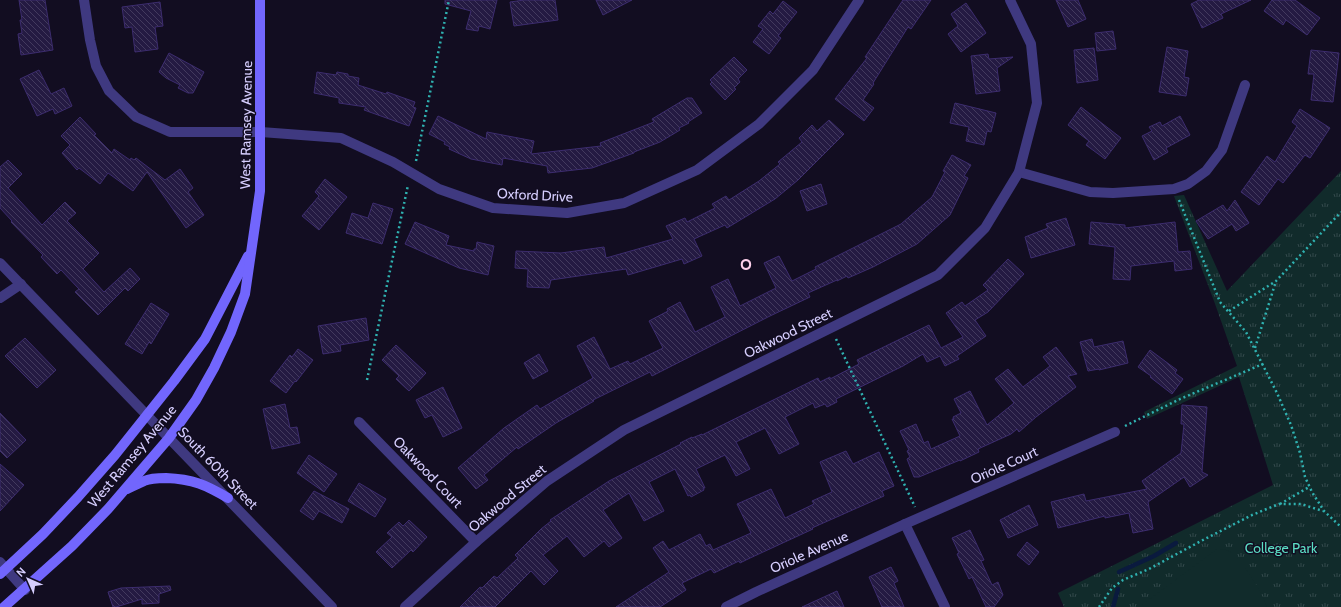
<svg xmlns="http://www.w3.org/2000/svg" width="1341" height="607" font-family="Cabin,sans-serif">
  <defs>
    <pattern id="park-tufts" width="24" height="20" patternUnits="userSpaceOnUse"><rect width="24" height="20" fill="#112b2b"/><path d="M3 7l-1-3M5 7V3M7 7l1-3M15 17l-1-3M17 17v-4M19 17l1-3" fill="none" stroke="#33494b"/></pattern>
    <pattern id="building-back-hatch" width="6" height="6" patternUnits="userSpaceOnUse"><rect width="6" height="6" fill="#241a42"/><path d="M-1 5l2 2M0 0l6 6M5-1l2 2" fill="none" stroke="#433a5e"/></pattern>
  </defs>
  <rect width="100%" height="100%" fill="#120d21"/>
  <polygon fill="url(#park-tufts)" points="1341,171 1341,607 1064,607 1058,593 1273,485 1239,377 1147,419 1144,412 1237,366 1214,301 1174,196 1184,195 1227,291"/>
  <path fill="#112b2b" d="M1217 549C1220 549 1223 549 1226 550 1239 553 1263 594 1267 607H1139Z"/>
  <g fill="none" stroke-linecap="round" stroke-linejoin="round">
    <g stroke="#0a1a3e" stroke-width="4.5">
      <polyline points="1119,572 1154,556 1176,543"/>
      <polyline points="1113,607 1118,589"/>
    </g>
  </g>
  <g fill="url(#building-back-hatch)" stroke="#3c2c6e">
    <polygon points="19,0 45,0 53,50 21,55 18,34 22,33 20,20 22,20"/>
    <polygon points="445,0 497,0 490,29 479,26 478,31 466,29 471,11 445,4"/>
    <polygon points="524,0 555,0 558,20 514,26 510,2"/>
    <polygon points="596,0 632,0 603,15"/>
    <polygon points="903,0 931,0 911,29 908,27 873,83 874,84 863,100 874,108 864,121 835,99 867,58 865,57"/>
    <polygon points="1056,0 1078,0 1086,19 1068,27"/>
    <polygon points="1199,0 1251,0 1221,14 1223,18 1202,28 1191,4"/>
    <polygon points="1272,0 1295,0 1320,18 1307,35 1286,20 1283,25 1264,11"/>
    <polygon points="783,1 797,12 778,36 781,38 769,54 753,42 763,29 758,26 770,11 773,14"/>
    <polygon points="160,2 163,26 155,27 158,49 135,52 132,27 125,28 122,7"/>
    <polygon points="966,3 986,33 961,52 948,34 958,26 951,14"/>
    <polygon points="1113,31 1116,49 1097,51 1095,33"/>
    <polygon points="1167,47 1188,51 1184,77 1189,78 1186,96 1159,92"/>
    <polygon points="1094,48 1098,80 1077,83 1074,50"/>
    <polygon points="1311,50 1339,53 1333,102 1311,100 1314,74 1308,74"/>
    <polygon points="169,53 204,72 193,93 188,93 178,88 180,85 166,78 159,72"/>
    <polygon points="988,54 989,59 1013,57 997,68 1000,91 976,94 971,56"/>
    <polygon points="734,57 747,70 738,79 740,82 734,88 736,89 725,100 710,84 712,82 710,80"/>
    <polygon points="39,70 51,94 64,88 72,106 55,114 53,109 37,116 20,79"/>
    <polygon points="317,72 336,75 337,72 348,74 348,76 359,78 358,85 386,94 387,92 415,102 413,107 416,108 409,126 364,110 366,107 339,103 339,98 314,93"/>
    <polygon points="687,98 692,98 702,113 688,122 689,123 679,128 680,130 660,142 634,152 634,153 592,168 548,173 547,166 503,158 502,165 471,159 449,149 450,147 444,144 445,142 429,134 438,116 486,139 487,132 534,141 531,154 601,146 600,143 654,122 652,119"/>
    <polygon points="955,103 996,113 991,132 987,131 984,145 966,141 969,127 950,123"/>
    <polygon points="1081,107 1121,138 1105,159 1086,145 1089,141 1068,125"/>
    <polygon points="1300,109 1330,128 1310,158 1305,155 1283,183 1278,179 1259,205 1241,192 1267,156 1275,162 1297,126 1292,122"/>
    <polygon points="1180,116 1190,135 1166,148 1168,152 1154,160 1142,136 1152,131 1149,127 1160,122 1162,126"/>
    <polygon points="80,117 96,134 94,135 112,153 114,149 130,160 131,158 134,160 136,158 165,180 180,169 193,188 188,192 204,215 186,228 147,172 133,191 108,173 100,184 79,168 77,170 62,153 70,145 61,136"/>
    <polygon points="829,120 844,134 798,180 775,199 727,228 725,225 694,239 702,256 684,264 682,259 628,275 626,269 551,280 549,288 527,287 528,269 515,268 516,251 561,253 604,247 606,258 673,239 666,226 685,218 687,222 715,208 712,204 726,196 729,200 759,181 780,164 778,162 802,142 799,138 812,125 817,131"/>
    <polygon points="952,155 971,165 964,176 968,178 950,215 917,244 873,267 848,278 847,276 837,281 837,280 808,293 810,297 770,316 652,376 650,372 593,400 594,401 556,423 518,449 517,447 484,475 488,480 476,489 458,468 504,428 537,405 540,409 593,378 577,346 594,337 610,369 628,361 630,364 663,348 649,321 668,311 667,309 680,302 695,332 725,317 711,287 728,279 740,306 776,288 764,263 779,256 792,281 816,269 815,267 901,224 932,197 945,172 943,171"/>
    <polygon points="8,160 22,174 8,188 42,225 65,202 76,213 67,221 99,253 83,269 104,292 130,268 140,279 128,291 125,288 98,315 75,292 79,289 61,270 57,274 41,257 43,255 11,222 12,221 0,208 0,167"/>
    <polygon points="325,179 347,197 319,230 302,216 319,196 315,192"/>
    <polygon points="821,184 827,204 807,211 800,191"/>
    <polygon points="1235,200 1249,223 1236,231 1232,224 1208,239 1196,221 1223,205 1227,211"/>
    <polygon points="373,203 393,209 382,244 346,233 352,213 368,218"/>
    <polygon points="1066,218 1075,245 1031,258 1025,237 1048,228 1046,224"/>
    <polygon points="415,222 449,236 446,245 474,251 474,249 476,249 477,242 494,246 488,275 459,268 405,244"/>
    <polygon points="1091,222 1125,225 1125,228 1175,222 1178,252 1190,251 1192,269 1175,271 1174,261 1131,266 1130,280 1113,279 1115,247 1089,244"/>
    <polygon points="1008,259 1024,274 988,312 975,320 986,336 957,356 959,359 945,366 940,356 927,362 923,354 903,366 836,399 837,402 827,407 825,404 815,408 813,403 785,417 799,444 779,454 765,428 736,442 750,469 736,476 725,455 696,469 705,488 703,488 704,490 691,497 690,495 688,496 675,469 649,482 664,511 644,521 629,493 603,510 622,538 609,547 604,541 584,557 567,536 543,555 558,571 544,585 531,571 495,607 460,607 480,587 482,588 494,576 497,578 518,558 515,555 541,529 551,521 550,520 609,481 681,444 680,443 692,437 692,438 702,434 702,435 818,378 820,382 830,377 830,379 859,364 857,360 929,325 941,348 963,337 946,313 962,302 965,306 988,290 983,285"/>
    <polygon points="151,303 169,314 151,344 149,342 142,354 125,344"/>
    <polygon points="366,318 369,340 340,345 341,351 323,354 318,326"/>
    <polygon points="25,338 56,370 37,388 5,356"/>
    <polygon points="1092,339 1094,347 1123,341 1128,363 1099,370 1099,369 1088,371 1080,342"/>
    <polygon points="396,345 426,373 409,391 396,379 399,376 382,360"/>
    <polygon points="1056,347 1077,374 1068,376 1076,387 1036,417 1019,432 1017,429 1011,434 978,449 979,452 960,461 960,460 919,477 914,477 907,459 910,457 907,451 909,450 900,431 916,424 924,443 928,441 931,449 960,436 952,419 954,419 953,417 961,413 954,399 970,391 987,425 1014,403 995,379 1008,369 1023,387 1050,366 1043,357"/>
    <polygon points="298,349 313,360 296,382 295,381 286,393 270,381 290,355 292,357"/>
    <polygon points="1150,350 1177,370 1175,373 1183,379 1172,394 1150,377 1151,376 1138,367"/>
    <polygon points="539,354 548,371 533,379 524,363"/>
    <polygon points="443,387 462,428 443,437 432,415 425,418 416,400"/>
    <polygon points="285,404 290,428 297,427 300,443 272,449 263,409"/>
    <polygon points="1182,405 1207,407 1202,472 1208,475 1190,487 1184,477 1148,502 1153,529 1133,533 1129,513 1105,518 1105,516 1058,528 1051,502 1084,494 1086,501 1147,489 1142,481 1181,453 1184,424 1181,424"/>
    <polygon points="0,413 26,440 7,458 0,451"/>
    <polygon points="846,451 853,464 879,452 894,486 882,491 884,496 812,528 813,529 748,559 740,563 739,561 714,573 711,569 682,583 686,590 660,607 616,607 669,572 653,548 663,541 669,550 700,534 706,546 710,544 713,550 751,533 737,504 771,489 785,518 814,504 812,501 832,492 820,462"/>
    <polygon points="309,455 337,474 324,492 297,473"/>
    <polygon points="0,464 24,485 0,511"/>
    <polygon points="359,483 386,499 375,517 348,501"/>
    <polygon points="314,491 349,509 342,523 319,511 313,520 300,511"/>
    <polygon points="1029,505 1038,525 1008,538 1000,520"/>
    <polygon points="409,520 427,537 413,552 411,550 392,568 376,552 392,537 387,533 399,522 403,526"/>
    <polygon points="970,530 984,560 981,561 992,585 998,582 1003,595 994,607 986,607 972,577 969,579 957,554 959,553 952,538"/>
    <polygon points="1027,542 1039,552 1029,565 1017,555"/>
    <polygon points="891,567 898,581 894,583 904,607 882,607 869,577"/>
    <polygon points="170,586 171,590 159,594 159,603 142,604 142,599 116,607 113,607 108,592 121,588"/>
    <polygon points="837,591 844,607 802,607"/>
  </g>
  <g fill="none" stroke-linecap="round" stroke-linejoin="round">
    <g stroke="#2fb1b0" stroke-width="2.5" stroke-dasharray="2 3" stroke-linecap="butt">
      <polyline points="416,161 449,0"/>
      <polyline points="1179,200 1220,302 1246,332 1277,393 1291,425 1300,453 1305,477 1312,492 1324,511 1341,527"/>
      <polyline points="1229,311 1276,281 1341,212"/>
      <polyline points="836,339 915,507"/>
      <polyline points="1255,348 1276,281"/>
      <polyline points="367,380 408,185"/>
      <polyline points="1125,426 1180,399 1263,364"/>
      <polyline points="1280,504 1309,487"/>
      <polyline points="1099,607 1112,588 1123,580 1149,569 1201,541 1252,515 1279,504 1301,504 1323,511"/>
    </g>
    <g stroke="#3f3980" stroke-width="10">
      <polyline points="84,0 90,40 96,66 109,91 136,117 170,132 261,132 341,138 393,162 439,189 493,208 567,213 624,203 697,170 759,124 813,70 859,0"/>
      <polyline points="1019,172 1090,192 1113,193 1174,189 1188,184 1206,171 1222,150 1245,85"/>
      <polyline points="0,263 332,607"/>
      <polyline points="0,298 21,284"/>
      <polyline points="359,422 476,542"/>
      <polyline points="905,524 945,607"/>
      <polyline points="0,562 25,590"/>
      <polyline points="405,607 476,542 547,481 624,430 938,275 985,228 1019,172 1037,103 1031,44 1010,0"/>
      <polyline points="726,607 756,592 905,524 1115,432"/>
    </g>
    <g stroke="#7266fd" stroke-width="10">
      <path d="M127 489C133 486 139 483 144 481 151 478 159 478 166 478 193 479 206 485 228 498"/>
      <polyline points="0,574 43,534 78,497 115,455 174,381 205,339 248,256"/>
      <polyline points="4,607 72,546 108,509 169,438 196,400 214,368 231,332 245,294 260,191 260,0"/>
    </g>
  </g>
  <g text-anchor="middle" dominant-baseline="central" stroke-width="3" stroke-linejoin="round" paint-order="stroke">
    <g font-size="14" fill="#d6cefe" stroke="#120d21">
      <text transform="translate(246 125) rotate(-89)">West Ramsey Avenue</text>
      <text transform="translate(535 195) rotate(3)">Oxford Drive</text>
      <text transform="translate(788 333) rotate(-26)">Oakwood Street</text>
      <text transform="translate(132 456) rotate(-50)">West Ramsey Avenue</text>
      <text transform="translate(1004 465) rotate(-24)">Oriole Court</text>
      <text transform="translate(218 468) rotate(46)">South 60th Street</text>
      <text transform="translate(428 472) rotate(46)">Oakwood Court</text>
      <text transform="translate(507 498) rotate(-40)">Oakwood Street</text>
      <text transform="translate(809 552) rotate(-24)">Oriole Avenue</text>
    </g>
    <g font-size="14" fill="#5bddc4" stroke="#120d21">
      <text x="1281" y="548">College Park</text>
    </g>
    <g font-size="15" font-weight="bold" fill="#fed0eb" stroke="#120d21">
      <text x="746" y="265">O</text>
    </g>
  </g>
  <g transform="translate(28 579) rotate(315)" stroke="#120d21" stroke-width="3" paint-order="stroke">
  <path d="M0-3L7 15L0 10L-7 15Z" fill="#d6cefe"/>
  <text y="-6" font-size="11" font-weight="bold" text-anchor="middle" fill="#d6cefe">N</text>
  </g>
</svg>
